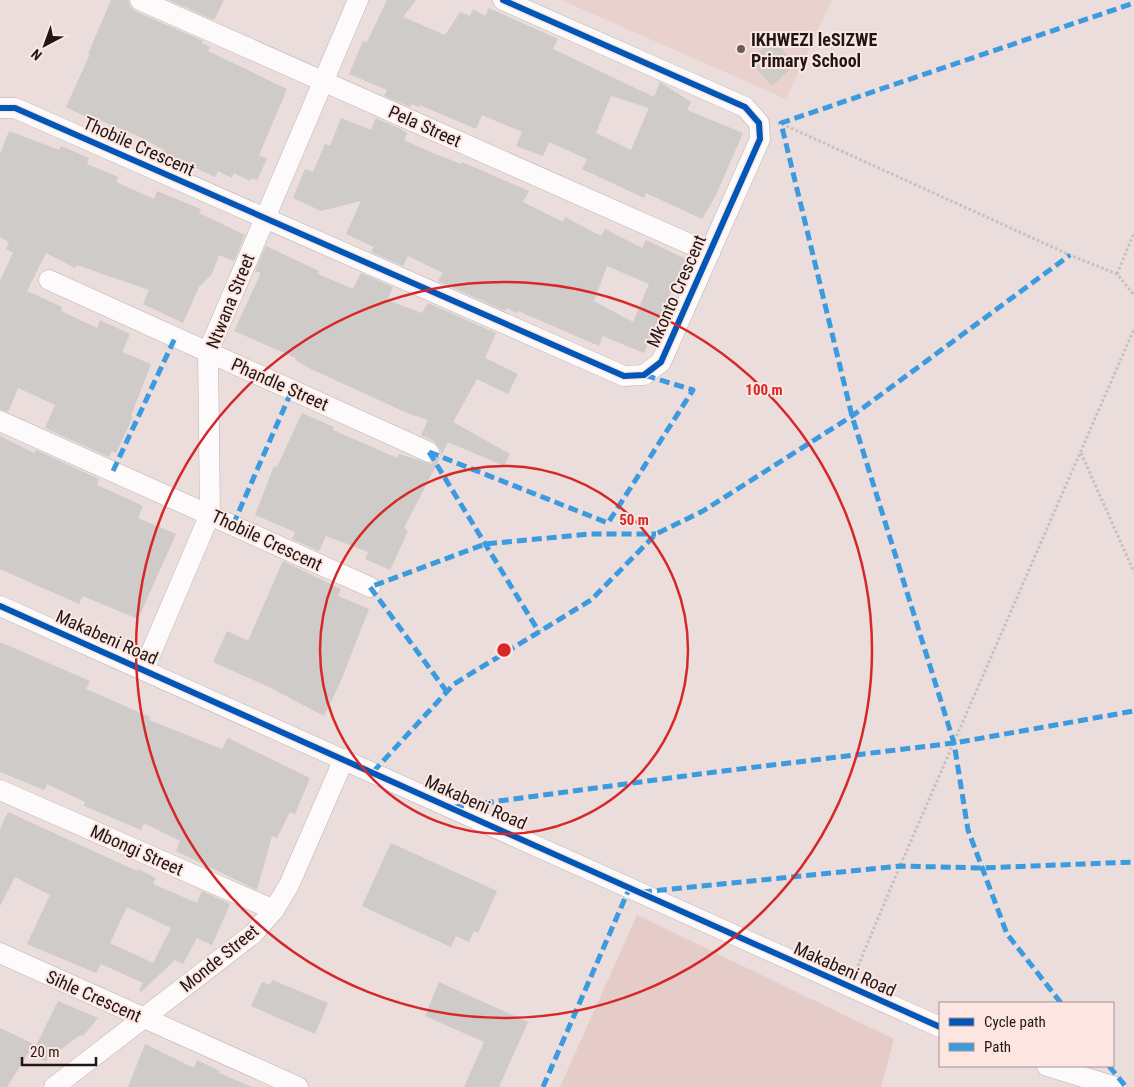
<svg xmlns="http://www.w3.org/2000/svg" width="1134" height="1087" font-family="'Roboto Condensed',sans-serif">
  <rect width="100%" height="100%" fill="#eadddb"/>
  <polygon fill="#e9d2ce" points="561,0 832,0 786,99"/>
  <polygon fill="#e6ccc8" points="637,915 894,1039 881,1087 560,1087"/>
  <g fill="#cecbc8" fill-rule="evenodd">
    <polygon points="111,0 128,0 130,7 135,11 203,41 202,43 210,47 208,51 287,89 259,155 267,159 257,180 252,178 250,181 234,173 232,178 218,171 215,177 163,152 164,150 138,136 97,119 96,122 66,107 90,54 88,54"/>
    <polygon points="169,0 224,0 214,20"/>
    <path d="M387 0H416L403 17 445 35 460 12 470 16 473 9 485 16 489 8 558 39 553 49 654 97 660 82 691 102 687 110 743 133 716 195 702 219 646 193 644 198 582 169 587 159 549 142 543 156 516 146 522 132 482 115 476 129 420 105 419 107 412 104 410 107 384 96 387 90 349 74 363 41 367 42ZM611 96 649 108 631 150 596 133Z"/>
    <polygon points="773,39 796,64 772,86 749,61"/>
    <path d="M341 118 371 130 376 118 401 129 407 133 404 140 430 152 461 164 462 162 529 191 523 202 563 222 565 217 601 236 605 229 642 248 646 240 686 259 644 353 603 336 599 346 518 311 516 313 507 308 505 311 438 281 443 273 408 256 403 266 371 252 374 247 346 234 361 201 321 211 293 198 305 169 313 172 325 144 330 146ZM607 266 649 284 633 322 594 301Z"/>
    <polygon points="9,131 59,150 61,146 89,158 87,164 118,177 116,182 154,199 157,191 201,209 199,213 245,235 234,261 219,255 212,274 199,287 183,323 143,304 149,290 77,265 75,268 46,253 27,291 62,307 61,311 97,328 100,320 130,334 122,352 151,364 131,416 133,417 116,453 112,451 109,457 45,428 55,405 18,388 8,412 0,409 0,281 13,253 6,249 9,242 0,237 0,154"/>
    <polygon points="266,246 319,271 318,274 353,289 361,273 393,287 387,300 422,313 428,303 496,333 485,358 518,374 508,394 477,379 453,422 510,454 504,466 448,442 404,528 408,531 390,570 365,559 368,552 326,536 319,551 292,539 295,532 255,515 274,466 277,467 302,413 334,427 333,430 397,458 399,454 431,464 440,457 441,451 434,441 421,435 428,420 407,413 311,369 295,360 296,358 234,331 261,273 255,271"/>
    <polygon points="0,436 34,453 36,450 99,479 97,485 143,506 138,518 176,534 138,619 83,596 79,604 0,569"/>
    <polygon points="283,561 341,589 338,596 369,609 340,683 324,716 269,687 213,662 227,631 248,641"/>
    <polygon points="0,642 90,681 86,689 150,717 149,720 222,749 228,738 310,778 295,814 290,812 277,838 272,836 257,890 176,851 180,841 144,823 141,830 84,806 85,802 47,784 44,790 0,772"/>
    <path d="M8 812 137 871 138 869 156 878 153 884 197 903 202 891 230 904 212 945 197 938 183 964 175 960 141 992 139 990 143 983 101 964 96 973 27 944 50 895 15 877 0 906V829ZM127 907 171 928 153 963 110 943Z"/>
    <polygon points="391,843 497,891 478,933 474,931 469,942 456,936 451,947 362,906"/>
    <polygon points="272,980 328,1003 315,1034 251,1006 262,982 270,985"/>
    <polygon points="439,982 528,1022 499,1087 464,1087 484,1042 425,1016"/>
    <polygon points="58,1001 98,1018 83,1036 80,1035 46,1061 31,1056"/>
    <polygon points="0,1028 34,1044 7,1087 0,1087"/>
    <polygon points="145,1044 194,1068 197,1060 220,1071 219,1073 252,1087 128,1087"/>
  </g>
  <g fill="none" stroke-linecap="round" stroke-linejoin="round">
    <g stroke="#bcb3b1" stroke-width="21">
      <g id="street">
        <polyline points="140,0 710,253"/>
        <polyline points="0,108 15,108 624,376 644,375 661,362 760,139 759,123 745,107 503,0"/>
        <polyline points="49,280 429,452"/>
        <polyline points="0,421 370,587"/>
        <polyline points="0,606 940,1027"/>
        <polyline points="144,669 210,514 208,352 358,0"/>
        <polyline points="0,790 274,910"/>
        <polyline points="0,953 298,1087"/>
        <polyline points="1047,1066 1116,1087"/>
        <polyline points="54,1087 253,934 274,910 289,885 344,759"/>
      </g>
    </g>
    <g stroke="#c5c1c0" stroke-width="3" stroke-dasharray="2.5 2.5" stroke-linecap="butt">
      <polyline points="782,124 1070,255 1117,274 1134,295"/>
      <polyline points="1117,274 1134,233"/>
      <polyline points="1081,453 1134,572"/>
      <polyline points="858,966 900,866 1134,329"/>
    </g>
    <use href="#street" stroke="#fcfafa" stroke-width="20"/>
    <g stroke="#3c9adf" stroke-width="5" stroke-dasharray="10 5" stroke-linecap="butt">
      <polyline points="429,452 608,523 693,390 644,375"/>
      <polyline points="429,452 539,632"/>
      <polyline points="113,471 175,338"/>
      <polyline points="233,525 292,390"/>
      <polyline points="447,692 370,587 485,544 590,534 656,534"/>
      <polyline points="373,772 454,684 591,600 656,534 703,511 852,416 1070,255"/>
      <polyline points="454,807 715,772 954,743 1134,711"/>
      <polyline points="642,892 900,866 982,868 1134,862"/>
      <polyline points="1061,1003 1007,934 968,830 954,743 852,416 781,123 1134,3"/>
      <polyline points="1109,1066 1126,1087"/>
      <polyline points="543,1087 629,889"/>
    </g>
    <g stroke="#fde6e2" stroke-width="9">
      <g id="cycleway">
        <polyline points="0,108 15,108 624,376 644,375 661,362 760,139 759,123 745,107 503,0"/>
        <polyline points="0,606 940,1027"/>
      </g>
    </g>
    <use href="#cycleway" stroke="#0057b8" stroke-width="6"/>
  </g>
  <g fill="none" stroke="#d62828" stroke-width="2.5">
    <circle cx="504" cy="650" r="184"/>
    <circle cx="504" cy="650" r="368"/>
  </g>
  <circle fill="#665c5b" stroke="#fde6e2" stroke-width="2" cx="741" cy="49" r="5"/>
  <g text-anchor="middle" dominant-baseline="central" stroke-width="4" stroke-linejoin="round" paint-order="stroke">
    <g font-size="18" font-weight="bold" fill="#1f1716" stroke="#fde6e2" text-anchor="start">
      <text x="751" y="39">IKHWEZI leSIZWE<tspan x="751" dy="21">Primary School</tspan></text>
    </g>
    <g font-size="18" fill="#1f1716" stroke="#fde6e2">
      <text transform="translate(425 126) rotate(24)">Pela Street</text>
      <text transform="translate(139 146) rotate(24)">Thobile Crescent</text>
      <text transform="translate(676 291) rotate(-66)">Mkonto Crescent</text>
      <text transform="translate(230 301) rotate(-68)">Ntwana Street</text>
      <text transform="translate(280 384) rotate(24)">Phandle Street</text>
      <text transform="translate(267 540) rotate(25)">Thobile Crescent</text>
      <text transform="translate(107 637) rotate(24)">Makabeni Road</text>
      <text transform="translate(476 802) rotate(24)">Makabeni Road</text>
      <text transform="translate(137 850) rotate(24)">Mbongi Street</text>
      <text transform="translate(219 958) rotate(-39)">Monde Street</text>
      <text transform="translate(845 969) rotate(24)">Makabeni Road</text>
      <text transform="translate(94 996) rotate(24)">Sihle Crescent</text>
    </g>
  </g>
  <circle cx="504" cy="650" r="8" fill="#d62828" stroke="#fde6e2" stroke-width="2.5"/>
  <g font-size="15" text-anchor="middle" font-weight="bold" fill="#d62828" stroke="#fde6e2" stroke-width="4" stroke-linejoin="round" paint-order="stroke">
    <text x="764" y="395">100 m</text>
    <text x="634" y="525">50 m</text>
  </g>
  <rect x="939" y="1002" width="175" height="65" fill="#fde6e2" stroke="#a49390"/>
  <rect x="949" y="1018" width="25" height="8" fill="#0057b8" stroke="#a49390"/>
  <text x="984" y="1027" font-size="15" fill="#1f1716">Cycle path</text>
  <rect x="949" y="1043" width="25" height="8" fill="#3c9adf" stroke="#a49390"/>
  <text x="984" y="1052" font-size="15" fill="#1f1716">Path</text>
  <g transform="translate(45 45) rotate(221)" stroke="#fde6e2" stroke-width="4" paint-order="stroke">
  <path d="M0-4L9 19L0 12L-9 19Z" fill="#1f1716"/>
  <text y="-8" font-size="14" font-weight="bold" text-anchor="middle" fill="#1f1716">N</text>
  </g>
  <path d="M22 1057v8h74v-8" fill="none" stroke="#1f1716" stroke-width="2.5"/>
  <text x="30" y="1057" font-size="15" fill="#1f1716" stroke="#fde6e2" stroke-width="4" paint-order="stroke">20 m</text>
</svg>
